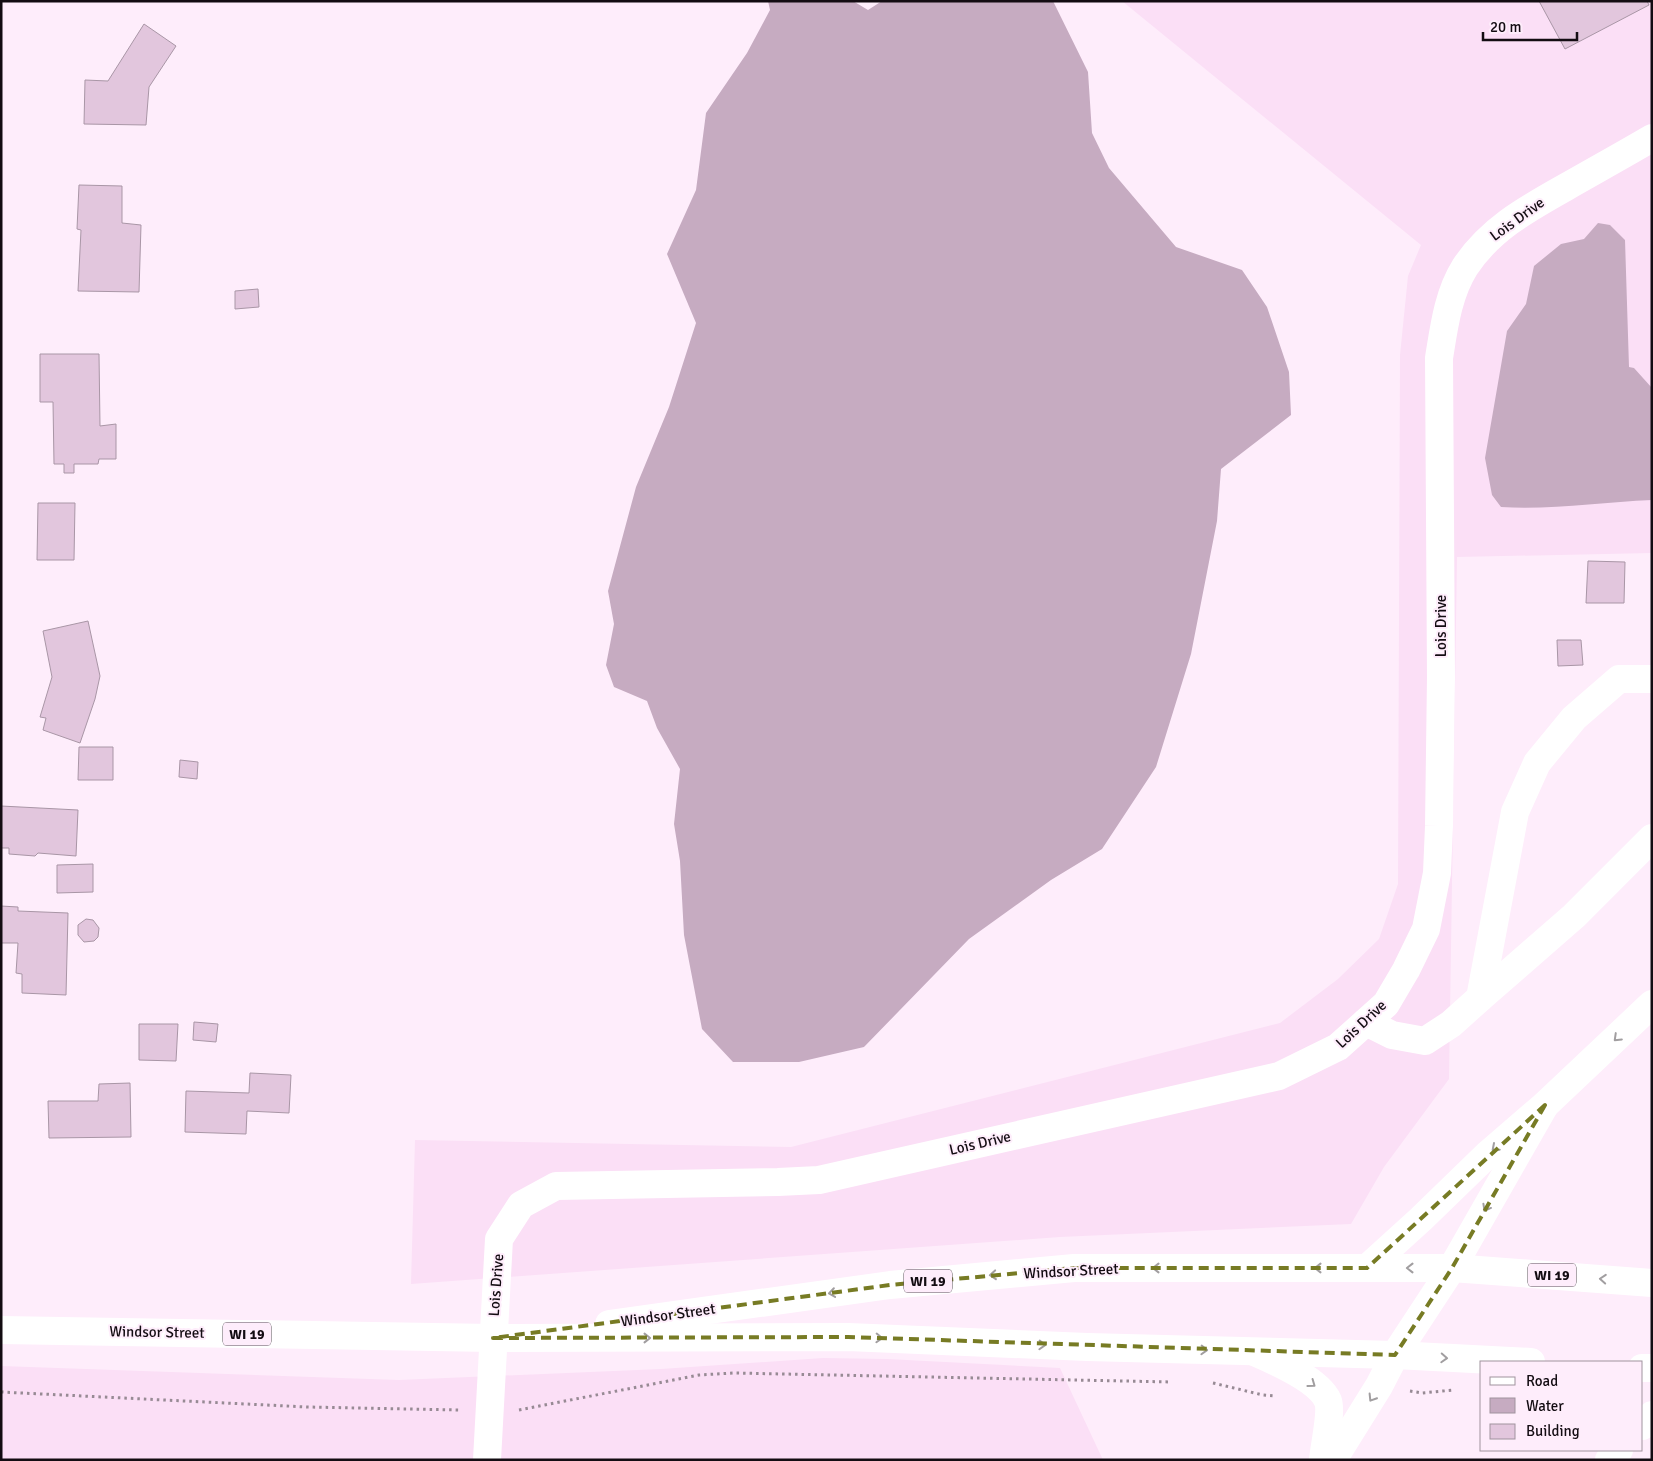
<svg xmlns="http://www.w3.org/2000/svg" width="1653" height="1461" font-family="Signika,sans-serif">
  <rect width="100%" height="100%" fill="#feedfb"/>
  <g fill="#fbdff6">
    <polygon points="1122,1 1652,1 1652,553 1457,557 1449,1079 1384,1167 1351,1224 1060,1237 411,1284 415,1140 791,1147 1280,1023 1338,979 1379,939 1398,884 1400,355 1408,276 1421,245"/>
    <polygon points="823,1358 887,1359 1060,1368 1103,1460 1,1460 1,1366 399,1380 661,1369"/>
  </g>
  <g fill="#c6abc1">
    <polygon points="768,1 853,1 868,10 882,1 1053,1 1088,72 1092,133 1109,168 1176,247 1242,270 1267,307 1289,372 1291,415 1221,469 1217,521 1191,654 1156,767 1102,849 1051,880 969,939 864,1047 799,1062 733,1062 702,1029 684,935 680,861 674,824 680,769 657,728 647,701 614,687 606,665 614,624 608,591 636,487 669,407 696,323 667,254 696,190 706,113 747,53 770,10"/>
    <path d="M1598 223 1610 225 1625 240 1629 367 1634 368 1652 388V500C1602 502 1552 510 1501 507L1492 495 1485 458 1507 331 1526 304 1534 266 1561 244 1584 239Z"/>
  </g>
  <g fill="#e2c6dd" stroke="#a996a6">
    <polygon points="1539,1 1647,1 1649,5 1565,49"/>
    <polygon points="144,24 176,46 149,87 146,125 84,124 85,80 108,81"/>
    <polygon points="79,185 122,186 122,223 141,225 139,292 78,291 81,230 77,229"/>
    <polygon points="258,289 259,307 235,309 235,291"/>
    <polygon points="40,354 99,354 100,426 116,424 116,459 99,459 98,464 74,464 74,473 64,473 64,464 54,464 53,402 40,402"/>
    <polygon points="38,503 75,503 74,560 37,560"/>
    <polygon points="1588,561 1625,562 1624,603 1586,603"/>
    <polygon points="88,621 100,676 95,699 80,743 43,730 46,718 40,717 52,677 43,631"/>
    <polygon points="1557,640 1581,640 1583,665 1558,666"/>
    <polygon points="79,747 113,747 113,780 78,780"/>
    <polygon points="180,760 198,762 197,779 179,777"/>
    <polygon points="1,806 78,810 76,856 38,853 35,856 9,854 9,848 1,848"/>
    <polygon points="93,864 93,892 57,893 57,865"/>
    <polygon points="1,906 18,907 18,911 68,913 66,995 22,993 22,974 16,973 18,943 1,943"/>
    <polygon points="86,919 93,920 99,928 98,937 94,941 84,942 78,935 78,925"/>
    <polygon points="194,1022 218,1024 216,1042 193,1040"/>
    <polygon points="139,1024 178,1024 176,1061 139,1060"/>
    <polygon points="250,1073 291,1075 289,1113 247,1111 246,1134 185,1132 186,1091 249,1093"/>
    <polygon points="130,1083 131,1137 49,1138 48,1101 98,1101 99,1084"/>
  </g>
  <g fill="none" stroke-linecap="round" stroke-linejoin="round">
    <g stroke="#978a94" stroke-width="3" stroke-dasharray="2.5 4" stroke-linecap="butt">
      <polyline points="1213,1383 1263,1395 1275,1396"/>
      <polyline points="1410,1391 1422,1393 1454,1390"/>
      <polyline points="1,1392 307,1407 460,1410"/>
      <polyline points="519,1410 699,1375 734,1373 1172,1382"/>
    </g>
    <g stroke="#fff" stroke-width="28">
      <polyline points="1480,998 1574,916 1652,838"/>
      <polyline points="1366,1022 1392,1035 1425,1041 1451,1024 1480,998 1515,812 1537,763 1574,718 1619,679 1652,679"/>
      <path d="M487 1460 499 1239 521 1205 556 1186 778 1182 819 1180 1279 1076 1338 1047 1386 1004 1406 970 1426 929 1437 873 1439 826 1441 677 1439 358C1444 327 1448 294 1465 267 1490 229 1527 209 1566 187 1594 171 1623 155 1652 138"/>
    </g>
    <g stroke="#fff" stroke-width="28">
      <polyline points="609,1324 890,1285 1074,1268 1452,1268 1652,1283"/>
      <polyline points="1,1330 493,1338 848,1337 1087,1347 1395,1355 1531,1362"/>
      <polyline points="1642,1368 1652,1368"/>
    </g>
    <g stroke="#fff" stroke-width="28">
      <polyline points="1367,1268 1421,1219 1488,1154 1545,1105 1652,1004"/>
      <path d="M1254 1352C1275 1361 1319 1380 1328 1401 1332 1412 1324 1447 1323 1460"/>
      <polyline points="1642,1426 1652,1415"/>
      <polyline points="1333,1460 1379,1386 1395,1355 1452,1268 1545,1105"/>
      <polyline points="1609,1460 1619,1450"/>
    </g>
  </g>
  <defs><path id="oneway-chevron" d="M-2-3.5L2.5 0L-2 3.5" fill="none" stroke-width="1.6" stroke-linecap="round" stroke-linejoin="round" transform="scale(1.25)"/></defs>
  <g stroke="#a19ea0">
    <use href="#oneway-chevron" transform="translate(1617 1038) rotate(136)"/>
    <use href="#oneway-chevron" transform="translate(1495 1148) rotate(139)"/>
    <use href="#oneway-chevron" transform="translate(1486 1208) rotate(119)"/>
    <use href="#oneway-chevron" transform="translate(1156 1268) rotate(180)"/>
    <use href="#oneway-chevron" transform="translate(1318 1268) rotate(180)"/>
    <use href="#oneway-chevron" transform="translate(1410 1268) rotate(180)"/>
    <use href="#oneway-chevron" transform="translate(993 1275) rotate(175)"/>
    <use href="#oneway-chevron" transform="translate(1603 1279) rotate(-176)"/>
    <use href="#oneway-chevron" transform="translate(832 1293) rotate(172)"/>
    <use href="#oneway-chevron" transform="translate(647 1338)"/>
    <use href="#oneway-chevron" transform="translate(879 1338) rotate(2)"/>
    <use href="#oneway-chevron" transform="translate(1042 1345) rotate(2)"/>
    <use href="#oneway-chevron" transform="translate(1204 1350) rotate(2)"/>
    <use href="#oneway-chevron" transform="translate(1444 1358) rotate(3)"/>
    <use href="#oneway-chevron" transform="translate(1312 1384) rotate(36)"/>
    <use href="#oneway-chevron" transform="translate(1372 1398) rotate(122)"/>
  </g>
  <path fill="none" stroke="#777b24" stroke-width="4" stroke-dasharray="10 6" stroke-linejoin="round" d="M1545 1105 1452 1268 1395 1355 848 1337 493 1338 890 1285 1074 1268H1367Z"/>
  <g text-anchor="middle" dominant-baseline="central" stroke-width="4" stroke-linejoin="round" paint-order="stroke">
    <g fill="#feedfb" stroke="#5a5058" stroke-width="1">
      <rect x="1528" y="1263.5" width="48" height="23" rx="4"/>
      <rect x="904" y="1269.5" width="48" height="23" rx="4"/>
      <rect x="223" y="1322.5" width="48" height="23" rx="4"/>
    </g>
    <g font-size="14" font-weight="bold" fill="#130c12">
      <text x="1552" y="1275">WI 19</text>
      <text x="928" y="1281">WI 19</text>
      <text x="247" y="1334">WI 19</text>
    </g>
    <g font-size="15" fill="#130c12" stroke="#feedfb">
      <text transform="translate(1517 219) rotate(-36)">Lois Drive</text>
      <text transform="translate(1441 626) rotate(-90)">Lois Drive</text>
      <text transform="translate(1361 1024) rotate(-43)">Lois Drive</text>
      <text transform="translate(980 1143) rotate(-13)">Lois Drive</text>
      <text transform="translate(1071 1271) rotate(-3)">Windsor Street</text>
      <text transform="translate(496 1285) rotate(-86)">Lois Drive</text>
      <text transform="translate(668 1315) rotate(-8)">Windsor Street</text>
      <text transform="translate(157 1332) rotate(1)">Windsor Street</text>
    </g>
  </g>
  <rect width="1653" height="1461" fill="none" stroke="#130c12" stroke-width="5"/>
  <rect x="1480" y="1361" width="162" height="90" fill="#feedfb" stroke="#a0939e"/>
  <rect x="1490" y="1377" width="25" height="8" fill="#ffffff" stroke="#a0939e"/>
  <text x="1526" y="1386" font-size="15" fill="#130c12">Road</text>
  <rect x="1490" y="1398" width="25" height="15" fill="#c6abc1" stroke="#a0939e"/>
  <text x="1526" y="1411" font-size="15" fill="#130c12">Water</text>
  <rect x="1490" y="1424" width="25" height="15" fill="#e2c6dd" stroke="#a0939e"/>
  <text x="1526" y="1436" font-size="15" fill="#130c12">Building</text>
  <path d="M1483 32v8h94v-8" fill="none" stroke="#130c12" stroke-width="2.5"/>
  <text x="1490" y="32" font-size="15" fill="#130c12" stroke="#feedfb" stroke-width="4" paint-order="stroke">20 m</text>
</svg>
